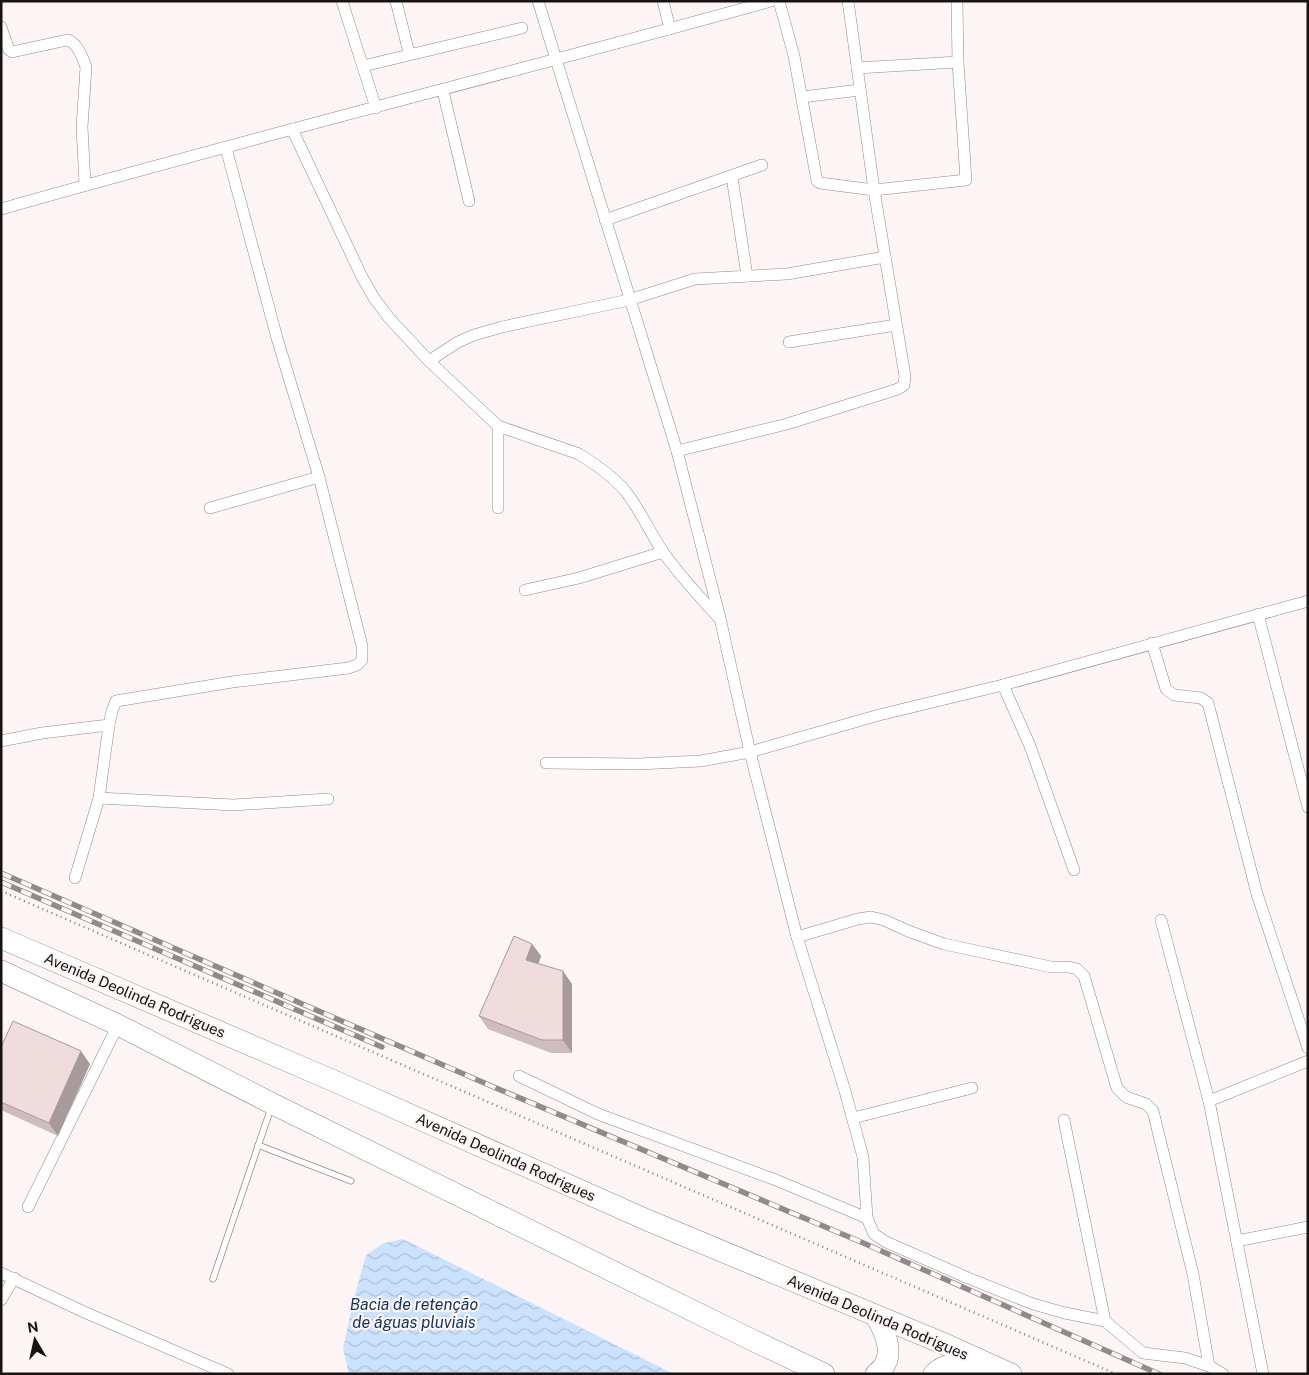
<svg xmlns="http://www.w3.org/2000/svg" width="1309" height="1375" font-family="'Public Sans',sans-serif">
  <defs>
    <pattern id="water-waves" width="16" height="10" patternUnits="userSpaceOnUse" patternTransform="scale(1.25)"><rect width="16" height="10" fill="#cbe2fc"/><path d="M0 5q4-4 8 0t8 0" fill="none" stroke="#aec1d7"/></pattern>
  </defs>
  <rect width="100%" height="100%" fill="#fdf5f5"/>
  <polygon fill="url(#water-waves)" points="403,1239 674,1374 349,1374 343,1349 353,1302 366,1255 384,1243"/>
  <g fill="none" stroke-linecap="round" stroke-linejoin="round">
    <g stroke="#988587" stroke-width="7">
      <g id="lane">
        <polyline points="258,1145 351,1181"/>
        <polyline points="213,1279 271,1108"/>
      </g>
    </g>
    <g stroke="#988587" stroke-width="12">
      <g id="street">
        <polyline points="342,1 376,108"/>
        <polyline points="396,1 409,53"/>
        <polyline points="538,1 677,451 720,618 750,752 797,937 845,1091 863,1157 867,1218 874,1234 886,1242 968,1278 1033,1304 1065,1313 1105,1321 1143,1353 1185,1358 1209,1366 1223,1374"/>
        <polyline points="663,1 670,29"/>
        <polyline points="779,1 794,56 817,181 820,183 874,190 966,180 958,62 957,1"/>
        <path d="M1 27 9 50 12 52 67 40C77 42 83 58 86 67L82 127 85 185"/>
        <polyline points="363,66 522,28"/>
        <polyline points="857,68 958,62"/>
        <polyline points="443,91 469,201"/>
        <polyline points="802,97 860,90"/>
        <path d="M292 129 362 277 374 298 389 318 429 361 498 426 579 454C595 464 618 480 629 496 642 514 651 534 663 552 679 575 699 596 718 617"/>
        <polyline points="732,177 747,276"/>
        <path d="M1 209C257 136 515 72 771 1"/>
        <polyline points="605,220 762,165"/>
        <polyline points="789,342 896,325"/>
        <polyline points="429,361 458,342 474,335 502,327 629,300 695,279 787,274 885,257"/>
        <polyline points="498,426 498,508"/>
        <polyline points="677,451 787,424 898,389 904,385 905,376 874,190 848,1"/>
        <polyline points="210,508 319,477"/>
        <polyline points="525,590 579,578 663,552"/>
        <polyline points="1258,614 1308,807"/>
        <polyline points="1152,643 1166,689 1174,695 1201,698 1208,703 1257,894 1308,1048"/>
        <polyline points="1003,685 1030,746 1074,870"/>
        <polyline points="1,741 42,733 109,725 112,711 116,701 232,682 348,668 357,665 362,660 362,646 319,477 277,338 226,148"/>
        <polyline points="546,763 638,764 701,761 750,752 879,715 1003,685 1308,601"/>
        <polyline points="99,798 233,805 328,799"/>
        <polyline points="75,878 99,798 109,725"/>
        <polyline points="1161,920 1209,1101 1263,1374"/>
        <polyline points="797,937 858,919 871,917 884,920 908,931 944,944 1051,967 1069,967 1077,969 1084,976 1117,1088 1126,1097 1146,1104 1153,1111 1193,1274 1209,1366"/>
        <polyline points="519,1076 598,1114 776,1180 867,1218"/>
        <polyline points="1209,1101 1308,1061"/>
        <polyline points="853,1118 972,1088"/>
        <polyline points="1064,1120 1105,1321"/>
        <polyline points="28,1207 118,1025"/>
        <polyline points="1237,1241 1308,1227"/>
        <polyline points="1,1273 84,1312 228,1374"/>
        <polyline points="1,1300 14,1278"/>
      </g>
    </g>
    <g stroke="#988587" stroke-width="22">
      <g id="highway">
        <polyline points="1,938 334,1081 647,1220 947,1345 1011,1374"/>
        <polyline points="1,971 118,1025 273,1104 748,1338 824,1374"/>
        <path d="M876 1374C897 1359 887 1335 876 1316"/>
        <path d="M934 1374C947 1360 966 1365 983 1367"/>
      </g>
    </g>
    <polyline stroke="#857e7e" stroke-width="2.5" stroke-dasharray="1 4" stroke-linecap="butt" points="1,891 1116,1374"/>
    <use href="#lane" stroke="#fff" stroke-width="5.5"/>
    <use href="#street" stroke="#fff" stroke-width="11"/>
    <use href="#highway" stroke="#fff" stroke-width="21"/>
    <g stroke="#918a8a" stroke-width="5.5">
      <g id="rail">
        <polyline points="1,873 496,1088 861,1242 1159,1374"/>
        <polyline points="1,882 382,1047"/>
      </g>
    </g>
    <use href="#rail" stroke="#fdf5f5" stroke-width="4" stroke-dasharray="11" stroke-linecap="butt"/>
  </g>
  <g fill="#cebcbe">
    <polygon points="532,944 541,956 538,964 572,984 572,1053 551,1053 488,1029 479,1016"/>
    <polygon points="1,1047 90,1064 58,1136 1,1110"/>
  </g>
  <g fill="#a8999b">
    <polygon points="532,944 541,956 535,973 526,960"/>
    <polygon points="563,971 572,984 572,1053 563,1040"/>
    <polygon points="81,1051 90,1064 58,1136 49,1123"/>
  </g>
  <g fill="#f0dbdd" stroke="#a8999b">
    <polygon points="514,936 532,944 526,960 563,971 563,1040 542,1040 479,1016"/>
    <polygon points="13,1021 81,1051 49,1123 1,1102 1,1047"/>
  </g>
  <g text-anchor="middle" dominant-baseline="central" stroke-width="4.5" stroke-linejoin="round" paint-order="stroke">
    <g font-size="15" fill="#181212" stroke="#fdf5f5">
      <text transform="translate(135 995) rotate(23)">Avenida Deolinda Rodrigues</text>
      <text transform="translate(506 1157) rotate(24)">Avenida Deolinda Rodrigues</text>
      <text transform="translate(878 1317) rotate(23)">Avenida Deolinda Rodrigues</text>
    </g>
    <g font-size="16" font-style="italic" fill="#0d345b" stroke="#fdf5f5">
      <text x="414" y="1304">Bacia de retenção<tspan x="414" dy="18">de águas pluviais</tspan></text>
    </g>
  </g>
  <rect width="1309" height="1375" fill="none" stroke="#181212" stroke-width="5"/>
  <g transform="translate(35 1340) rotate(351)" stroke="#fdf5f5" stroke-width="4" paint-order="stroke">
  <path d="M0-4L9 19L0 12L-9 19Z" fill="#181212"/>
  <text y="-8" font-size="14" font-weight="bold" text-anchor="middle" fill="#181212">N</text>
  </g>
</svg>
